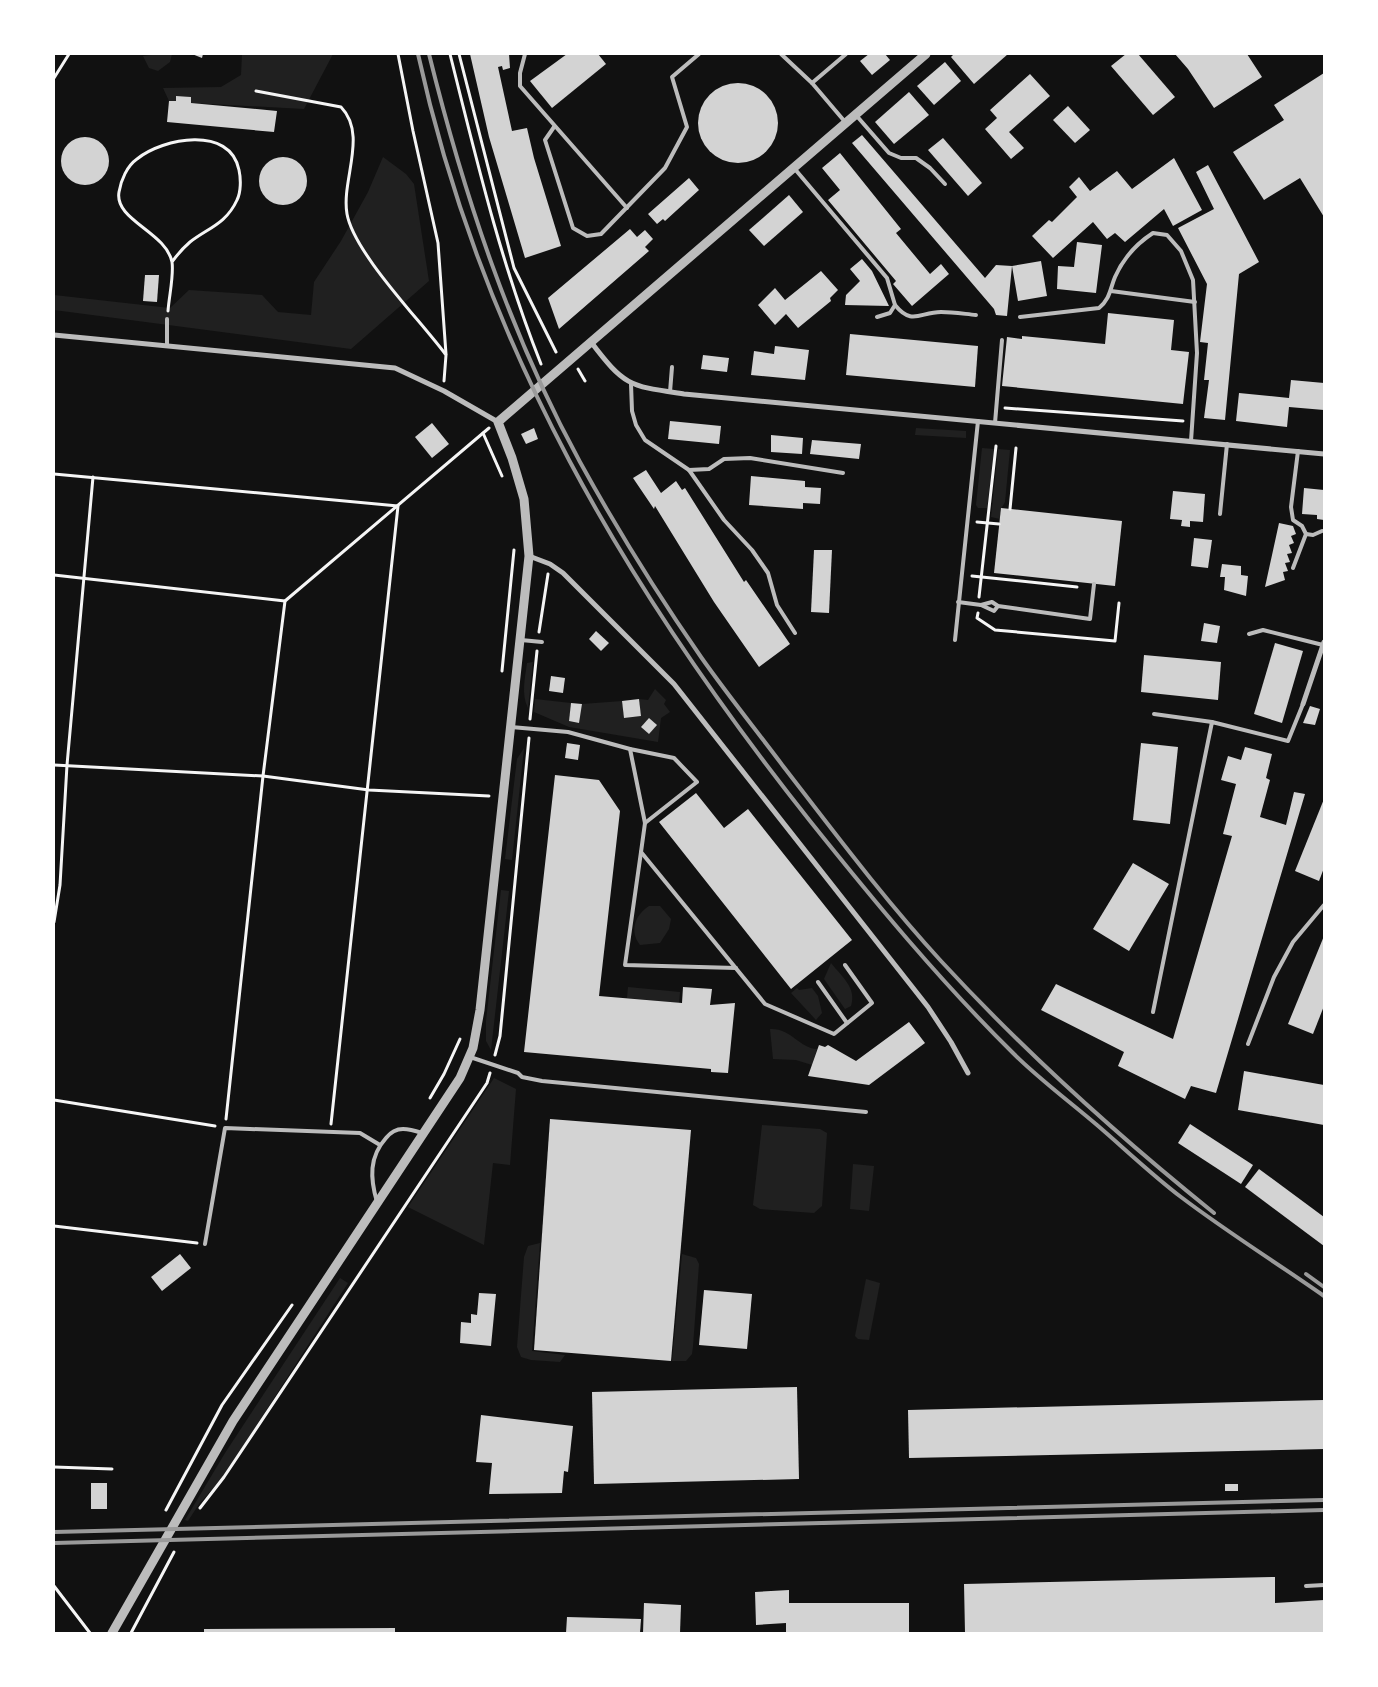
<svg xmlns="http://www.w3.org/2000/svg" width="1378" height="1687" font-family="Jost,sans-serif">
  <rect width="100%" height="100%" fill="#111"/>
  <g fill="#202020">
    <polygon points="160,54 172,54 170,62 158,71 149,68 143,56"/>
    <polygon points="242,54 333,54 304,109 191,103 191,97 177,96 176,101 169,101 163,88 221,87 241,75"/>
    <polygon points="383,157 406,174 414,184 429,281 351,349 54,310 54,295 170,308 189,290 262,295 278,312 311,315 314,282 341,241 368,192"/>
    <polygon points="916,428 966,431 966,438 915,435"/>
    <polygon points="982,448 994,449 987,508 978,508 976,505"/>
    <polygon points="998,449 1010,450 1005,502 1001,509 1000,519 991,517"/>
    <path d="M533 662 528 708C521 694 525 678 527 663Z"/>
    <polygon points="655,689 666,700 664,704 670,712 661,718 658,742 569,727 534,712 535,699 571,703 569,721 579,723 582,704 622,701 624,718 641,716 639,699 648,700"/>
    <polygon points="524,748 512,860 505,859 517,759"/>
    <polygon points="501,890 509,891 491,1050 486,1041 486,1021"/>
    <path d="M649 906H660L671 919 669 929 660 943 640 945C629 931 635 915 649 906Z"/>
    <path d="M831 963C842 977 857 988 851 1006L845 1009 824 979Z"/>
    <polygon points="628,987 680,992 679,1003 627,998"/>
    <polygon points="797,988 799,990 812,988 818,996 822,1013 816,1020 791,993"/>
    <path d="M770 1029C791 1028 799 1048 817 1049L812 1065 796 1060 773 1059Z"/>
    <polygon points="494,1078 516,1089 510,1165 493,1163 484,1245 408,1207"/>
    <polygon points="762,1125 820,1129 827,1133 822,1206 814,1213 760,1209 753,1205"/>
    <polygon points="853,1164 874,1166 869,1211 850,1209"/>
    <polygon points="540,1243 532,1351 565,1355 560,1362 531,1360 521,1357 517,1347 524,1257 528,1246"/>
    <polygon points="682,1254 696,1258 699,1264 693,1346 692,1354 686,1361 672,1361"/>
    <polygon points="340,1278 348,1283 224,1476 199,1504 188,1521 185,1520 225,1453"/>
    <polygon points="866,1279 880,1283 869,1340 858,1339 855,1336"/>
  </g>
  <g fill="#d3d3d3">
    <polygon points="192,54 203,54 202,58"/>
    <polygon points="470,54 509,54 510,68 503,70 502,66 498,67 512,131 527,128 534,158 561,246 525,258 489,137"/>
    <polygon points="567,54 598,54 606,64 552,108 530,81"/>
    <polygon points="869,54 885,54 890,60 872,75 860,61"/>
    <polygon points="954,54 1008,54 974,84 951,57"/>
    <polygon points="1126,54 1138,54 1175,97 1153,115 1111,66"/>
    <polygon points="1175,54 1247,54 1262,77 1214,108 1188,69"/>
    <polygon points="945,62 961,81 934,105 917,86"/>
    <polygon points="1324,73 1324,217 1300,178 1264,200 1233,152 1284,120 1274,105"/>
    <polygon points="1030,74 1050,96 1009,132 1024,148 1011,159 985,129 997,118 990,110"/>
    <circle cx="738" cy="123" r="40"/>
    <polygon points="909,92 929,115 894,144 875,122"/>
    <polygon points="176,96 191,97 191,103 277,111 274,132 167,122 169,101 176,101"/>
    <polygon points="1068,106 1090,130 1075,143 1053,120"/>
    <polygon points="862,135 985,278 996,265 1012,266 1041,261 1047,296 1018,301 1012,266 1007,316 996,315 994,309 852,143"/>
    <circle cx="85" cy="161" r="24"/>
    <polygon points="943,138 982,183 968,196 928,150"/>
    <polygon points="840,153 901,229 896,233 930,274 941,264 949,274 912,306 893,284 896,281 828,200 840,190 822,168"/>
    <circle cx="283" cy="181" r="24"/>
    <polygon points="1174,158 1202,210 1173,226 1164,209 1125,242 1115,233 1107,239 1093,222 1053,258 1032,236 1049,220 1052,222 1077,197 1069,187 1079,177 1090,191 1117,171 1132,189"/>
    <polygon points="1208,165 1259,262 1239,274 1225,420 1204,418 1209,380 1204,380 1208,343 1200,342 1207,284 1178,228 1214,209 1196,172"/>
    <polygon points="689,178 699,190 665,221 663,219 657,224 648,214"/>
    <polygon points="789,195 803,212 764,246 749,230"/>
    <polygon points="630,229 637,237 645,230 653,239 645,247 649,251 559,329 548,298"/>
    <polygon points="1077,242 1102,245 1096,293 1057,289 1058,266 1074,267"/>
    <polygon points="862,259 872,271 889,306 845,305 846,295 860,281 850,269"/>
    <polygon points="821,271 838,290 830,298 831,301 798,328 786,314 775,325 758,305 775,288 785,300"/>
    <polygon points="145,275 159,275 157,302 143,301"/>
    <polygon points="1108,313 1174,320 1171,350 1189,352 1183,404 1002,386 1007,337 1022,339 1022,336 1105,344"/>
    <polygon points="850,334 978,346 975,387 846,375"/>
    <polygon points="775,346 809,350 805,380 751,375 754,351 774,354"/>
    <polygon points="703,355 729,358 727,372 701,369"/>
    <polygon points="1291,380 1324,383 1324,410 1289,407 1287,427 1236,421 1239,393 1289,398"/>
    <polygon points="670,421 721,426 719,444 668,439"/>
    <polygon points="432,423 449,444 432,458 415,437"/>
    <polygon points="534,428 538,439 526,444 521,434"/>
    <polygon points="771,435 803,438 802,454 771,452"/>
    <polygon points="812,440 861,444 859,459 810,454"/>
    <polygon points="646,470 661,493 676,481 682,490 685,488 744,582 746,580 790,644 759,667 714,602 655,506 654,509 633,478"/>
    <polygon points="751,476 805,481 805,487 821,488 820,504 803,503 803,509 749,505"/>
    <polygon points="1304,488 1324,490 1324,520 1317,519 1317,515 1302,514"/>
    <polygon points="1173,491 1205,494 1203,522 1190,521 1190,527 1181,526 1182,520 1170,519"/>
    <polygon points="1001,508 1122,521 1115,586 994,573"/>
    <polygon points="1279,523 1293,526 1296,534 1291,536 1294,543 1289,545 1292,553 1287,554 1290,562 1285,563 1288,571 1283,572 1285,580 1265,587"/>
    <polygon points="1194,538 1212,540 1208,568 1191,566"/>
    <polygon points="814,550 832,550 829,613 811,612"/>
    <polygon points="1222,564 1241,566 1241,575 1248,576 1246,596 1224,590 1225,577 1220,577"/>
    <polygon points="1204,623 1220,626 1217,643 1201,641"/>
    <polygon points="596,631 609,643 601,651 589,639"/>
    <polygon points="1275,643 1303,651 1282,723 1254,714"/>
    <polygon points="1144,655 1221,662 1218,700 1141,692"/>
    <polygon points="551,676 565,678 563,693 549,691"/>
    <polygon points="639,699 641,716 624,718 622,701"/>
    <polygon points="571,703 582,704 579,723 569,721"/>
    <polygon points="1310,706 1320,709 1315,725 1303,723"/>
    <polygon points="649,718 657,725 649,734 641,727"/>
    <polygon points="567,743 580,745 578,760 565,758"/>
    <polygon points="1141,743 1178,747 1170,824 1133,820"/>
    <polygon points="1245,747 1272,754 1266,778 1270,780 1260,817 1286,825 1294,792 1305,794 1216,1093 1191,1086 1185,1099 1118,1066 1124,1052 1041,1010 1056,984 1173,1039 1232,836 1223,834 1236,784 1221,780 1228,756 1241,760"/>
    <polygon points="555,775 599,780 620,811 599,996 682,1003 683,987 712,989 710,1005 735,1003 728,1073 711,1072 711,1069 524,1052"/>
    <polygon points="696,793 724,828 748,809 852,940 791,989 659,822"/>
    <polygon points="1324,799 1324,868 1319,881 1295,871"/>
    <polygon points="1133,863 1169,884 1129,951 1093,929"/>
    <polygon points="1324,936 1324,1006 1313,1034 1288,1024"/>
    <polygon points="909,1022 925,1043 869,1085 808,1076 819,1045 825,1047 828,1045 856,1061"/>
    <polygon points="1244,1071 1324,1085 1324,1125 1238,1110"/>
    <polygon points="550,1119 691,1130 671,1361 534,1350"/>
    <polygon points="1190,1124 1253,1165 1241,1184 1178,1143"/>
    <polygon points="1259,1169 1324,1217 1324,1246 1245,1187"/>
    <polygon points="180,1254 191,1268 162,1291 151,1277"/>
    <polygon points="704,1290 752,1294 747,1349 699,1345"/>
    <polygon points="479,1293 496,1294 491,1346 460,1343 461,1322 471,1323 471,1314 477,1315"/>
    <polygon points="797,1387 799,1479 594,1484 592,1392"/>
    <polygon points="1324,1400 1324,1449 909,1458 908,1410"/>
    <polygon points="481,1415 573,1426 568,1472 564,1471 562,1493 489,1494 492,1463 476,1462"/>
    <rect x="91" y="1483" width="16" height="26"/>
    <rect x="1225" y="1484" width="13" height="7"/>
    <polygon points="1275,1577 1275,1603 1324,1600 1324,1633 965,1633 964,1584"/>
    <polygon points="789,1590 789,1603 909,1603 909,1633 786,1633 786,1623 756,1625 755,1592"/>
    <polygon points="644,1603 681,1605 680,1633 643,1633"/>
    <polygon points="567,1617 641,1619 640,1633 566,1633"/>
    <polygon points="395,1628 395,1633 204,1633 204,1629"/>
  </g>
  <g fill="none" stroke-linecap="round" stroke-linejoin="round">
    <g stroke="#f5f5f5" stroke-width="3">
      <polyline points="398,54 413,131 438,243 446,354"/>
      <path d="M450 54C476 158 501 264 541 364"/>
      <polyline points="459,54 514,268 556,352"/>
      <polyline points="54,78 69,54"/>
      <path d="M256 91 341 107C368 135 341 180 347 214 354 253 421 321 446 355L444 381"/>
      <path d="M168 311C169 296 174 276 172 262 166 232 114 220 119 192 121 180 127 166 137 159 163 138 230 125 239 170 241 179 241 192 237 200 226 224 208 228 190 242 183 248 177 255 172 262"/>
      <polyline points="578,369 585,381"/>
      <polyline points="1005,408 1183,421"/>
      <polyline points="483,433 502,476"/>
      <polyline points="54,474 398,506 331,1124"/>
      <polyline points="1010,509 1016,448"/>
      <polyline points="977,522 999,524"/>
      <polyline points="54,575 285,601"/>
      <polyline points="972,576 1077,587"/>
      <polyline points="979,597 996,446"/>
      <polyline points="978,613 977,618 995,630 1115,641 1119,603"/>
      <polyline points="539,632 548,574"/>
      <polyline points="502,671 514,550"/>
      <polyline points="530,719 537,651"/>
      <polyline points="54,765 263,776 369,790 489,796"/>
      <polyline points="54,922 60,885 67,765 93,477"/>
      <polyline points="495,1055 500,1036 529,738"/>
      <polyline points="430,1098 444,1074 460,1039"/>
      <polyline points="54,1100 215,1126"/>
      <polyline points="226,1119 263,776 285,601 489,428"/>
      <polyline points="54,1226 197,1243"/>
      <polyline points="54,1467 112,1469"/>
      <polyline points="200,1508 224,1477 487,1083 490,1073"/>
      <polyline points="166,1510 222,1405 292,1305"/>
      <polyline points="54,1586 90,1633"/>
      <polyline points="131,1633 174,1552"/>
    </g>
    <g stroke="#bcbcbc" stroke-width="4">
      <polyline points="525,54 520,73 520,86 627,208"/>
      <polyline points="781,54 812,83"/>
      <polyline points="855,114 889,153 901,158 916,158 930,168 945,184"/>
      <polyline points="846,123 812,83 846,54"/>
      <polyline points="554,127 545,140 573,228 587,236 601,234 665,168 687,127 672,77 699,54"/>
      <polyline points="794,168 887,278 895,305 890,313 877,317"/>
      <polyline points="1111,291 1195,302"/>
      <path d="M895 305C912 326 920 312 941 312 953 312 965 314 976 315"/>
      <path d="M1020 317 1099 308C1110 299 1110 289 1115 277 1123 259 1136 244 1153 233L1167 235 1181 251 1193 280 1197 353 1191 441"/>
      <polyline points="167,346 167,319"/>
      <polyline points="631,384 632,411 636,425 645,440 689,470 709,469 724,459 750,458 843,473"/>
      <polyline points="670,392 672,367"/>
      <polyline points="995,423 1002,340"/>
      <polyline points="689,470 724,520 752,550 768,573 777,605 795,633"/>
      <polyline points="1220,514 1227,444"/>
      <polyline points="1306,534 1313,535 1322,531"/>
      <polyline points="1293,568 1306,534 1302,526 1293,520 1291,507 1298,451"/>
      <polyline points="958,602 981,605 994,611 998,606"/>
      <polyline points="981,605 992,602 998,606 1090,619 1094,584"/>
      <polyline points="1249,634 1263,630 1323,645"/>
      <polyline points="521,640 542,642"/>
      <polyline points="955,640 978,421"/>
      <polyline points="1154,714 1212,722"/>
      <polyline points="511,727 568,732 630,749 645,823 641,852 765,1004 834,1034 872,1003 845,965"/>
      <polyline points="630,749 674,758 697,782 645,823"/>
      <polyline points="641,852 625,965 736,968"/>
      <polyline points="818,982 847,1023"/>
      <polyline points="1153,1012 1212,722 1288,741 1303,704"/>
      <polyline points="1248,1044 1274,977 1293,942 1324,905"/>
      <polyline points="470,1057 518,1073 522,1077 542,1081 866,1112"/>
      <path d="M377 1202C370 1178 369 1157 386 1138 390 1133 396 1129 403 1129 409 1129 416 1131 422 1133"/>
      <polyline points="205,1244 225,1128 360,1133 380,1145"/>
      <polyline points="1306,1586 1324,1585"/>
    </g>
    <g stroke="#bcbcbc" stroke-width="5">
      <polyline points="54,335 395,368 444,391 498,422"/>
      <path d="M591 342C625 387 630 386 684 394L1324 454"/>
      <polyline points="529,556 550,564 563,573 674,684 928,1007 951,1042 968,1073"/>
      <polyline points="1303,704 1324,642"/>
    </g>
    <polyline stroke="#bcbcbc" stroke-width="9" points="112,1633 233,1421 460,1078 473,1048 480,1010 529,556 524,499 512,458 498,422 926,54"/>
    <g stroke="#9a9a9a" stroke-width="4">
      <path d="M418 54C482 346 626 589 810 821 874 901 940 981 1013 1053 1039 1079 1069 1101 1097 1125 1125 1149 1152 1175 1181 1197 1227 1232 1277 1263 1324 1296"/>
      <path d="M429 54C464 195 510 334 580 462 617 529 658 595 701 657 727 694 756 730 783 766 834 832 884 899 941 961 1025 1052 1117 1135 1214 1213"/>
      <polyline points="1306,1274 1324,1287"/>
      <polyline points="54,1532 1324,1500"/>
      <polyline points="54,1543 1324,1510"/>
    </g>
  </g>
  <rect width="1378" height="1687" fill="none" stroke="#ffffff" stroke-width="110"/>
</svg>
